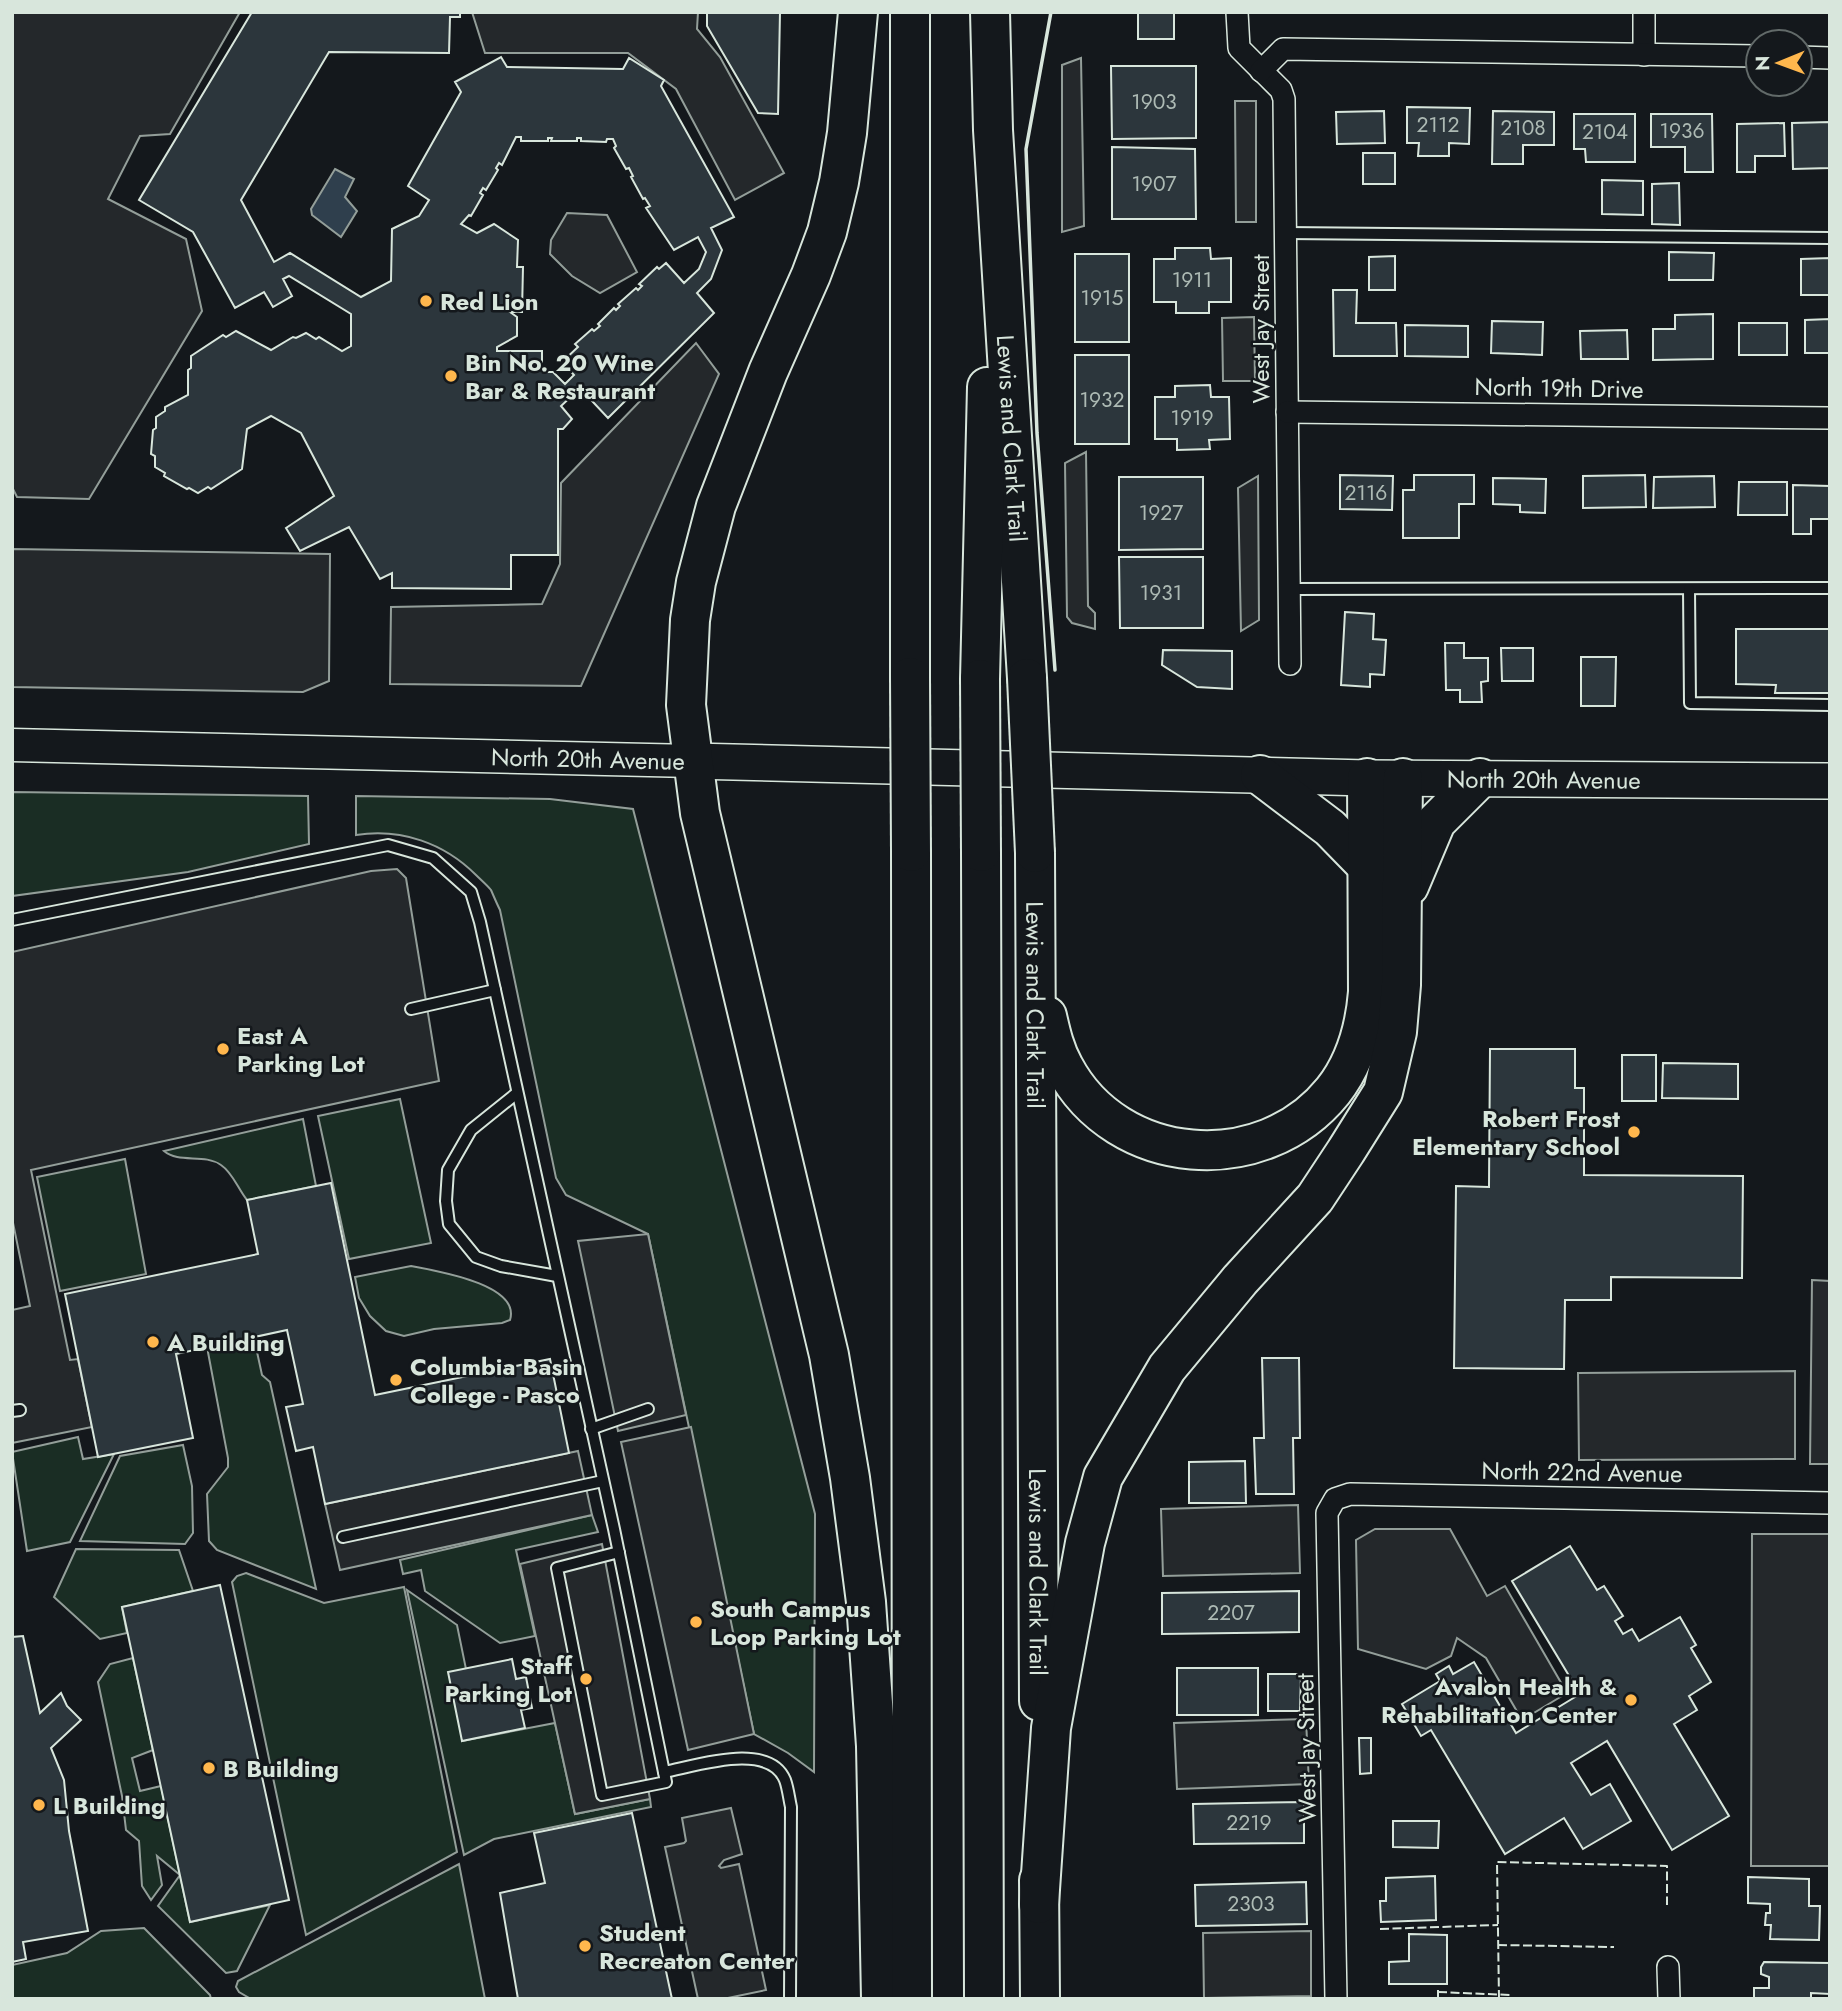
<svg xmlns="http://www.w3.org/2000/svg" width="1842" height="2011" font-family="Jost,sans-serif">
  <rect width="100%" height="100%" fill="#14181c"/>
  <g fill="#1a2d24" stroke="#939e99" stroke-width="2">
    <polygon points="12,792 308,796 309,844 188,872 12,896"/>
    <path d="M356 796 550 799 633 809 815 1514 814 1772 788 1753 754 1734 648 1234 566 1195 556 1178 500 910C497 904 494 897 491 890 487 885 481 880 476 875 444 843 401 828 356 835Z"/>
    <polygon points="400,1099 431,1243 349,1259 318,1116"/>
    <path d="M303 1119 316 1186 247 1200C238 1189 233 1173 221 1165 204 1153 179 1164 164 1151Z"/>
    <polygon points="125,1159 146,1274 60,1291 37,1177"/>
    <path d="M411 1266C436 1271 521 1284 510 1320L502 1323 434 1329 404 1336 386 1331 370 1316 359 1298 355 1277Z"/>
    <polygon points="254,1338 262,1375 270,1382 316,1589 217,1550 209,1541 207,1494 228,1467 228,1458 207,1347"/>
    <polygon points="78,1437 83,1459 114,1454 70,1542 27,1551 12,1452"/>
    <polygon points="183,1445 192,1486 193,1533 185,1544 80,1541 120,1456"/>
    <polygon points="592,1515 598,1532 516,1550 535,1636 500,1643 425,1591 421,1570 403,1574 400,1560"/>
    <polygon points="76,1549 179,1550 193,1591 122,1607 127,1633 100,1639 54,1597"/>
    <polygon points="246,1573 324,1603 404,1587 457,1852 306,1935 232,1582 237,1576"/>
    <polygon points="407,1590 457,1625 466,1669 462,1741 555,1723 575,1814 650,1799 651,1807 494,1839 464,1855"/>
    <polygon points="133,1658 153,1750 132,1758 140,1791 161,1786 190,1922 270,1905 237,1971 226,1973 158,1906 180,1875 157,1856 162,1885 151,1900 142,1886 139,1841 126,1830 122,1796 98,1682 110,1664"/>
    <polygon points="459,1864 485,1999 251,1999 239,1992 236,1987 238,1981"/>
    <polygon points="144,1928 210,1995 211,1999 12,1999 12,1965 67,1953 101,1931"/>
  </g>
  <g fill="#24282b" stroke="#939e99" stroke-width="2">
    <polygon points="12,12 240,12 170,134 140,136 108,199 186,239 202,311 89,499 17,497 12,487"/>
    <polygon points="472,12 698,12 697,29 720,57 784,173 735,200 676,89 628,53 485,53"/>
    <polygon points="1081,58 1084,226 1062,232 1062,65"/>
    <polygon points="1235,101 1256,101 1256,222 1236,222"/>
    <polygon points="567,213 607,215 637,272 600,293 572,276 550,254 551,240"/>
    <polygon points="1254,317 1255,381 1223,381 1222,318"/>
    <polygon points="696,343 719,374 581,686 390,684 391,607 542,604 560,564 561,483"/>
    <polygon points="1086,452 1088,606 1095,613 1095,629 1072,623 1067,617 1065,463"/>
    <polygon points="1258,476 1259,620 1241,631 1238,488"/>
    <polygon points="12,549 330,554 329,681 303,692 12,687"/>
    <polygon points="397,869 406,878 439,1081 31,1170 70,1360 78,1359 92,1427 12,1443 12,1310 30,1306 12,1218 12,952 371,871"/>
    <polygon points="648,1234 686,1415 618,1431 578,1241"/>
    <polygon points="1812,1280 1830,1281 1830,1464 1810,1464"/>
    <polygon points="1795,1371 1795,1459 1579,1460 1578,1373"/>
    <polygon points="691,1427 754,1734 688,1750 621,1442"/>
    <polygon points="578,1451 592,1515 340,1570 325,1504"/>
    <polygon points="1298,1505 1300,1573 1163,1576 1161,1509"/>
    <polygon points="1375,1529 1450,1529 1487,1596 1505,1586 1567,1693 1522,1720 1486,1658 1457,1638 1451,1656 1426,1669 1358,1649 1356,1540"/>
    <polygon points="1752,1534 1830,1534 1830,1866 1751,1866"/>
    <polygon points="602,1544 650,1799 575,1814 520,1564"/>
    <polygon points="1306,1719 1309,1784 1177,1789 1174,1723"/>
    <polygon points="731,1808 742,1854 724,1860 719,1866 721,1868 739,1864 766,1990 723,1999 698,1999 665,1847 684,1843 686,1841 682,1818"/>
    <polygon points="1311,1931 1311,1996 1204,1998 1203,1933"/>
  </g>
  <polygon fill="#2f3f4d" stroke="#939e99" stroke-width="2" points="335,169 354,179 345,197 357,211 341,237 312,215 311,209"/>
  <g fill="#2c363c" stroke="#d8e6dc" stroke-width="2" fill-rule="evenodd">
    <path d="M252 12H460V17H450L449 53 329 52 241 200 274 262 290 253 361 297 391 281 392 229 419 216 429 200 408 186 461 92 455 82 501 57 507 67 623 69 629 58 664 80 661 86 734 217 711 228 722 250 711 279 697 293 714 313 608 418 578 386 573 391 575 393 561 406 572 419 563 429H558V555H511V589L392 588V573L380 579 349 527 300 551 286 528 334 496 301 433 271 416 247 429 242 469 211 489 208 487 198 493 189 488 187 489 164 476 165 473 155 467V456L151 454 153 430 156 428V417L165 411V407L188 395V370L191 368V356L223 335 226 337 236 331 271 350 293 337 296 338 306 333 316 339 319 337 342 351 351 346V314L289 276 283 279 292 296 273 307 264 292 235 308 193 232 139 200ZM516 137H521V141H548V138H552L551 141H577V138H581V141L606 142 607 139H613L616 146 614 148 626 169 629 168 633 176 631 177 643 199 645 198 650 206 646 208 674 250 698 237 706 252 699 269 684 283 666 263 659 269 657 267 639 284 642 286 638 290 636 288 618 304 620 306 616 310 614 308 598 324 600 326 594 331 592 329 575 344 578 347 562 362 574 375 565 384 553 372H542V351H497V347L517 336V317L510 312H522L523 267H517L518 240 494 224 477 233 461 224 469 215 471 216 483 195 480 193 483 188 486 190 498 170 496 168 499 163 502 165Z"/>
    <polygon points="707,12 780,12 778,114 758,113 707,26"/>
    <rect x="1138" y="12" width="36" height="27"/>
    <polygon points="1111,66 1196,66 1196,138 1112,139"/>
    <polygon points="1407,107 1470,108 1469,144 1449,143 1449,156 1418,156 1419,143 1407,143"/>
    <polygon points="1384,111 1385,143 1337,144 1336,112"/>
    <polygon points="1493,111 1554,112 1554,145 1523,145 1523,164 1492,164"/>
    <polygon points="1574,114 1635,114 1635,162 1586,162 1585,149 1574,149"/>
    <polygon points="1651,114 1712,114 1713,172 1685,172 1685,147 1651,147"/>
    <polygon points="1830,122 1830,168 1793,169 1792,123"/>
    <polygon points="1784,123 1785,156 1755,156 1755,172 1737,172 1737,124"/>
    <polygon points="1112,147 1195,149 1196,219 1112,219"/>
    <rect x="1363" y="153" width="32" height="31"/>
    <polygon points="1602,180 1643,181 1643,215 1602,214"/>
    <polygon points="1679,183 1680,225 1652,224 1652,184"/>
    <polygon points="1175,248 1210,248 1211,259 1231,258 1231,302 1209,302 1209,313 1176,313 1176,302 1154,302 1154,259 1175,259"/>
    <polygon points="1669,252 1714,253 1713,280 1669,280"/>
    <rect x="1075" y="254" width="54" height="88"/>
    <polygon points="1395,256 1395,290 1369,290 1369,257"/>
    <polygon points="1830,258 1830,295 1801,295 1801,259"/>
    <polygon points="1333,290 1357,290 1356,323 1396,323 1397,356 1334,356"/>
    <polygon points="1713,314 1713,359 1653,360 1653,329 1675,329 1675,315"/>
    <polygon points="1830,319 1830,353 1805,353 1805,320"/>
    <polygon points="1492,321 1543,322 1542,355 1491,353"/>
    <rect x="1739" y="323" width="48" height="32"/>
    <polygon points="1405,325 1468,326 1468,357 1405,356"/>
    <polygon points="1627,330 1628,359 1581,359 1580,331"/>
    <rect x="1075" y="355" width="54" height="89"/>
    <polygon points="1210,385 1211,397 1229,397 1230,439 1209,440 1210,449 1177,450 1177,439 1155,439 1155,397 1175,397 1175,386"/>
    <polygon points="1340,475 1393,476 1392,510 1340,509"/>
    <polygon points="1414,475 1474,475 1474,504 1459,504 1459,538 1403,538 1403,490 1414,490"/>
    <polygon points="1645,475 1646,507 1583,508 1583,476"/>
    <polygon points="1714,476 1715,507 1653,508 1654,477"/>
    <polygon points="1119,477 1203,477 1203,549 1119,550"/>
    <polygon points="1493,478 1546,479 1545,513 1520,512 1520,505 1493,504"/>
    <polygon points="1739,482 1787,482 1787,515 1738,515"/>
    <polygon points="1793,485 1830,486 1830,519 1811,519 1811,534 1793,534"/>
    <polygon points="1119,557 1203,557 1203,628 1120,628"/>
    <polygon points="1345,612 1374,614 1373,639 1386,640 1384,675 1370,674 1370,687 1341,685"/>
    <polygon points="1736,629 1830,629 1830,693 1775,693 1776,685 1736,684"/>
    <polygon points="1445,643 1464,643 1464,658 1488,658 1488,681 1481,682 1482,702 1460,702 1460,690 1446,690"/>
    <polygon points="1501,648 1533,648 1533,681 1502,681"/>
    <polygon points="1163,650 1232,651 1232,689 1197,687 1162,665"/>
    <polygon points="1581,657 1616,657 1615,706 1581,706"/>
    <polygon points="1490,1049 1575,1049 1575,1088 1584,1088 1584,1175 1743,1176 1742,1278 1611,1277 1611,1300 1565,1300 1564,1369 1454,1368 1456,1186 1489,1187"/>
    <rect x="1622" y="1055" width="34" height="46"/>
    <polygon points="1663,1063 1738,1064 1738,1099 1662,1098"/>
    <polygon points="331,1183 375,1395 550,1359 569,1453 325,1504 313,1447 296,1451 286,1407 303,1404 287,1330 176,1354 193,1438 98,1457 65,1294 258,1254 247,1200"/>
    <polygon points="1262,1358 1299,1358 1300,1438 1293,1438 1294,1494 1256,1494 1254,1438 1264,1438"/>
    <polygon points="1245,1461 1246,1503 1189,1503 1189,1462"/>
    <polygon points="1570,1546 1597,1590 1604,1586 1623,1616 1615,1621 1623,1634 1632,1629 1639,1641 1680,1617 1696,1645 1691,1648 1711,1682 1689,1696 1697,1710 1674,1724 1729,1816 1672,1850 1607,1741 1571,1763 1591,1795 1610,1784 1631,1821 1583,1849 1564,1818 1505,1854 1431,1730 1421,1736 1402,1704 1440,1681 1436,1674 1449,1666 1453,1674 1474,1662 1516,1733 1580,1694 1512,1581"/>
    <polygon points="220,1585 289,1900 190,1922 122,1607"/>
    <polygon points="1299,1591 1299,1632 1162,1634 1162,1593"/>
    <polygon points="23,1636 40,1713 61,1693 67,1706 81,1720 51,1748 64,1780 69,1831 88,1931 23,1942 26,1959 12,1962 12,1637"/>
    <polygon points="512,1659 516,1679 526,1677 532,1708 521,1710 525,1728 462,1741 448,1672"/>
    <rect x="1177" y="1668" width="81" height="47"/>
    <polygon points="1268,1674 1301,1674 1300,1711 1268,1711"/>
    <polygon points="1359,1738 1371,1738 1371,1773 1360,1774"/>
    <polygon points="1304,1802 1304,1843 1194,1844 1193,1804"/>
    <polygon points="632,1813 672,1999 518,1999 500,1893 545,1883 534,1833"/>
    <polygon points="1393,1821 1439,1821 1438,1848 1393,1847"/>
    <polygon points="1435,1876 1436,1920 1381,1922 1380,1901 1386,1901 1386,1878"/>
    <polygon points="1748,1877 1809,1879 1809,1906 1820,1906 1819,1940 1770,1939 1771,1925 1765,1925 1766,1913 1770,1913 1770,1904 1748,1903"/>
    <polygon points="1306,1882 1307,1924 1196,1926 1195,1885"/>
    <polygon points="1409,1934 1447,1935 1447,1984 1389,1984 1389,1962 1409,1961"/>
    <polygon points="1764,1962 1830,1963 1830,1994 1811,1993 1811,1999 1754,1999 1754,1988 1769,1988 1769,1977 1761,1974 1761,1967"/>
  </g>
  <g fill="none" stroke-linecap="round" stroke-linejoin="round">
    <g stroke="#d8e6dc" stroke-width="14">
      <g id="service">
        <polyline points="1286,233 1830,238"/>
        <polyline points="1289,589 1830,588"/>
        <polyline points="1689,589 1690,703 1830,705"/>
        <polyline points="12,920 388,845 433,858 471,892 480,922 614,1529 666,1782 602,1795 557,1568 619,1552"/>
        <polyline points="411,1009 495,990"/>
        <polyline points="517,1093 471,1130 448,1170 446,1201 449,1224 476,1257 501,1266 557,1276"/>
        <polyline points="12,1411 20,1410"/>
        <polyline points="591,1429 648,1409"/>
        <polyline points="343,1537 603,1481"/>
        <path d="M664 1772C696 1766 769 1741 785 1780 788 1788 789 1798 791 1807L790 1999"/>
      </g>
    </g>
    <g stroke="#d8e6dc" stroke-width="24">
      <g id="minor">
        <polyline points="1237,12 1239,48 1281,90 1284,99 1290,664"/>
        <polyline points="1644,12 1644,55"/>
        <polyline points="1800,57 1830,58"/>
        <polyline points="1261,71 1283,49 1758,56"/>
        <polyline points="1287,412 1830,418"/>
        <polyline points="1668,1967 1669,1999"/>
        <polyline points="1336,1999 1327,1513 1335,1499 1350,1494 1830,1503"/>
      </g>
    </g>
    <g stroke="#d8e6dc" stroke-width="35">
      <g id="secondary">
        <path id="s1" d="M12 745 692 761"/>
      </g>
    </g>
    <g stroke="#d8e6dc" stroke-width="38">
      <g id="primary">
        <path id="s2" d="M692 761 1367 778 1830 781"/>
      </g>
    </g>
    <g stroke="#d8e6dc" stroke-width="42">
      <g id="motorway">
        <polyline points="858,12 847,133 839,182 827,232 811,275 768,372 716,506 696,582 690,620 686,705 700,813 829,1355 850,1478 866,1602 876,1746 881,1999"/>
        <polyline points="910,12 910,677"/>
        <path id="s3" d="M990 12 993 130 1027 678"/>
        <polyline points="980,679 987,387"/>
        <polyline points="1260,775 1330,828 1369,868"/>
        <polyline points="911,852 912,1999"/>
        <polyline points="981,852 984,1999"/>
        <path id="s4" d="M1035 853 1039 1701"/>
        <polyline points="1409,886 1436,822 1480,778"/>
        <path d="M1047 1016C1051 1034 1055 1051 1064 1067 1117 1167 1262 1179 1333 1091 1356 1062 1365 1028 1368 992L1367 778"/>
        <polyline points="1039,1880 1040,1999"/>
        <polyline points="1039,1904 1051,1728 1085,1543 1103,1477 1167,1368 1240,1280 1315,1198 1346,1151 1383,1092 1397,1032 1401,985 1403,778"/>
      </g>
    </g>
    <use href="#service" stroke="#14181c" stroke-width="10"/>
    <use href="#minor" stroke="#14181c" stroke-width="21"/>
    <use href="#secondary" stroke="#14181c" stroke-width="32"/>
    <use href="#primary" stroke="#14181c" stroke-width="35"/>
    <use href="#motorway" stroke="#14181c" stroke-width="38"/>
    <g stroke="#d8e6dc" stroke-width="42" stroke-linecap="butt">
      <g id="motorway-bridge">
        <polyline points="910,677 911,852"/>
        <polyline points="1027,678 1035,853"/>
        <polyline points="980,679 981,852"/>
      </g>
    </g>
    <use href="#motorway-bridge" stroke="#14181c" stroke-width="38"/>
    <g stroke="#d8e6dc" stroke-width="2" stroke-dasharray="9 3.5" stroke-linecap="butt">
      <polyline points="1380,1929 1498,1925"/>
      <polyline points="1498,1945 1614,1947"/>
      <polyline points="1438,1992 1511,1995"/>
      <polyline points="1438,1999 1438,1988"/>
      <polyline points="1499,1999 1497,1862 1667,1866 1667,1905"/>
    </g>
    <polyline stroke="#d8e6dc" stroke-width="3.5" points="1051,12 1026,149 1037,433 1055,670"/>
  </g>
  <g fill="#ffb74d" stroke="#14181c" stroke-width="2.5">
    <circle cx="426" cy="301" r="7"/>
    <circle cx="451" cy="376" r="7"/>
    <circle cx="223" cy="1049" r="7"/>
    <circle cx="1634" cy="1132" r="7"/>
    <circle cx="153" cy="1342" r="7"/>
    <circle cx="396" cy="1380" r="7"/>
    <circle cx="696" cy="1622" r="7"/>
    <circle cx="586" cy="1679" r="7"/>
    <circle cx="1631" cy="1700" r="7"/>
    <circle cx="209" cy="1768" r="7"/>
    <circle cx="39" cy="1805" r="7"/>
    <circle cx="585" cy="1946" r="7"/>
  </g>
  <g text-anchor="middle" dominant-baseline="central" stroke-width="5" stroke-linejoin="round" paint-order="stroke">
    <g font-size="21" fill="#adbab4">
      <text x="1154" y="102">1903</text>
      <text x="1438" y="125">2112</text>
      <text x="1523" y="128">2108</text>
      <text x="1682" y="131">1936</text>
      <text x="1605" y="132">2104</text>
      <text x="1154" y="184">1907</text>
      <text x="1192" y="280">1911</text>
      <text x="1102" y="298">1915</text>
      <text x="1102" y="400">1932</text>
      <text x="1192" y="418">1919</text>
      <text x="1366" y="493">2116</text>
      <text x="1161" y="513">1927</text>
      <text x="1161" y="593">1931</text>
      <text x="1231" y="1613">2207</text>
      <text x="1249" y="1823">2219</text>
      <text x="1251" y="1904">2303</text>
    </g>
    <g font-size="24" font-weight="bold" fill="#d8e6dc" stroke="#14181c" text-anchor="start">
      <text x="440" y="301">Red Lion</text>
      <text x="465" y="362">Bin No. 20 Wine<tspan x="465" dy="28">Bar &amp; Restaurant</tspan></text>
      <text x="237" y="1035">East A<tspan x="237" dy="28">Parking Lot</tspan></text>
      <text x="1620" y="1118" text-anchor="end">Robert Frost<tspan x="1620" dy="28">Elementary School</tspan></text>
      <text x="167" y="1342">A Building</text>
      <text x="410" y="1366">Columbia Basin<tspan x="410" dy="28">College - Pasco</tspan></text>
      <text x="710" y="1608">South Campus<tspan x="710" dy="28">Loop Parking Lot</tspan></text>
      <text x="572" y="1665" text-anchor="end">Staff<tspan x="572" dy="28">Parking Lot</tspan></text>
      <text x="1617" y="1686" text-anchor="end">Avalon Health &amp;<tspan x="1617" dy="28">Rehabilitation Center</tspan></text>
      <text x="223" y="1768">B Building</text>
      <text x="53" y="1805">L Building</text>
      <text x="599" y="1932">Student<tspan x="599" dy="28">Recreaton Center</tspan></text>
    </g>
    <g font-size="24" fill="#d8e6dc" stroke="#14181c">
      <text transform="translate(1260 329) rotate(-90)">West Jay Street</text>
      <text transform="translate(1559 388) rotate(1)">North 19th Drive</text>
      <text stroke="none"><textPath href="#s3" startOffset="427">Lewis and Clark Trail</textPath></text>
      <text stroke="none"><textPath href="#s1" startOffset="576">North 20th Avenue</textPath></text>
      <text stroke="none"><textPath href="#s2" startOffset="852">North 20th Avenue</textPath></text>
      <text stroke="none"><textPath href="#s4" startOffset="152">Lewis and Clark Trail</textPath></text>
      <text transform="translate(1582 1472) rotate(1)">North 22nd Avenue</text>
      <text stroke="none"><textPath href="#s4" startOffset="719">Lewis and Clark Trail</textPath></text>
      <text transform="translate(1306 1748) rotate(-91)">West Jay Street</text>
    </g>
  </g>
  <rect width="1842" height="2011" fill="none" stroke="#d8e6dc" stroke-width="28"/>
  <g transform="translate(1779 63) rotate(269)"><circle r="33" fill="#14181c" stroke="#626a69" stroke-width="2"/>
  <path d="M0-5L12 26L0 18L-12 26Z" fill="#ffb74d"/>
  <text y="-10" font-size="19" font-weight="bold" text-anchor="middle" fill="#d8e6dc">N</text>
  </g>
</svg>
